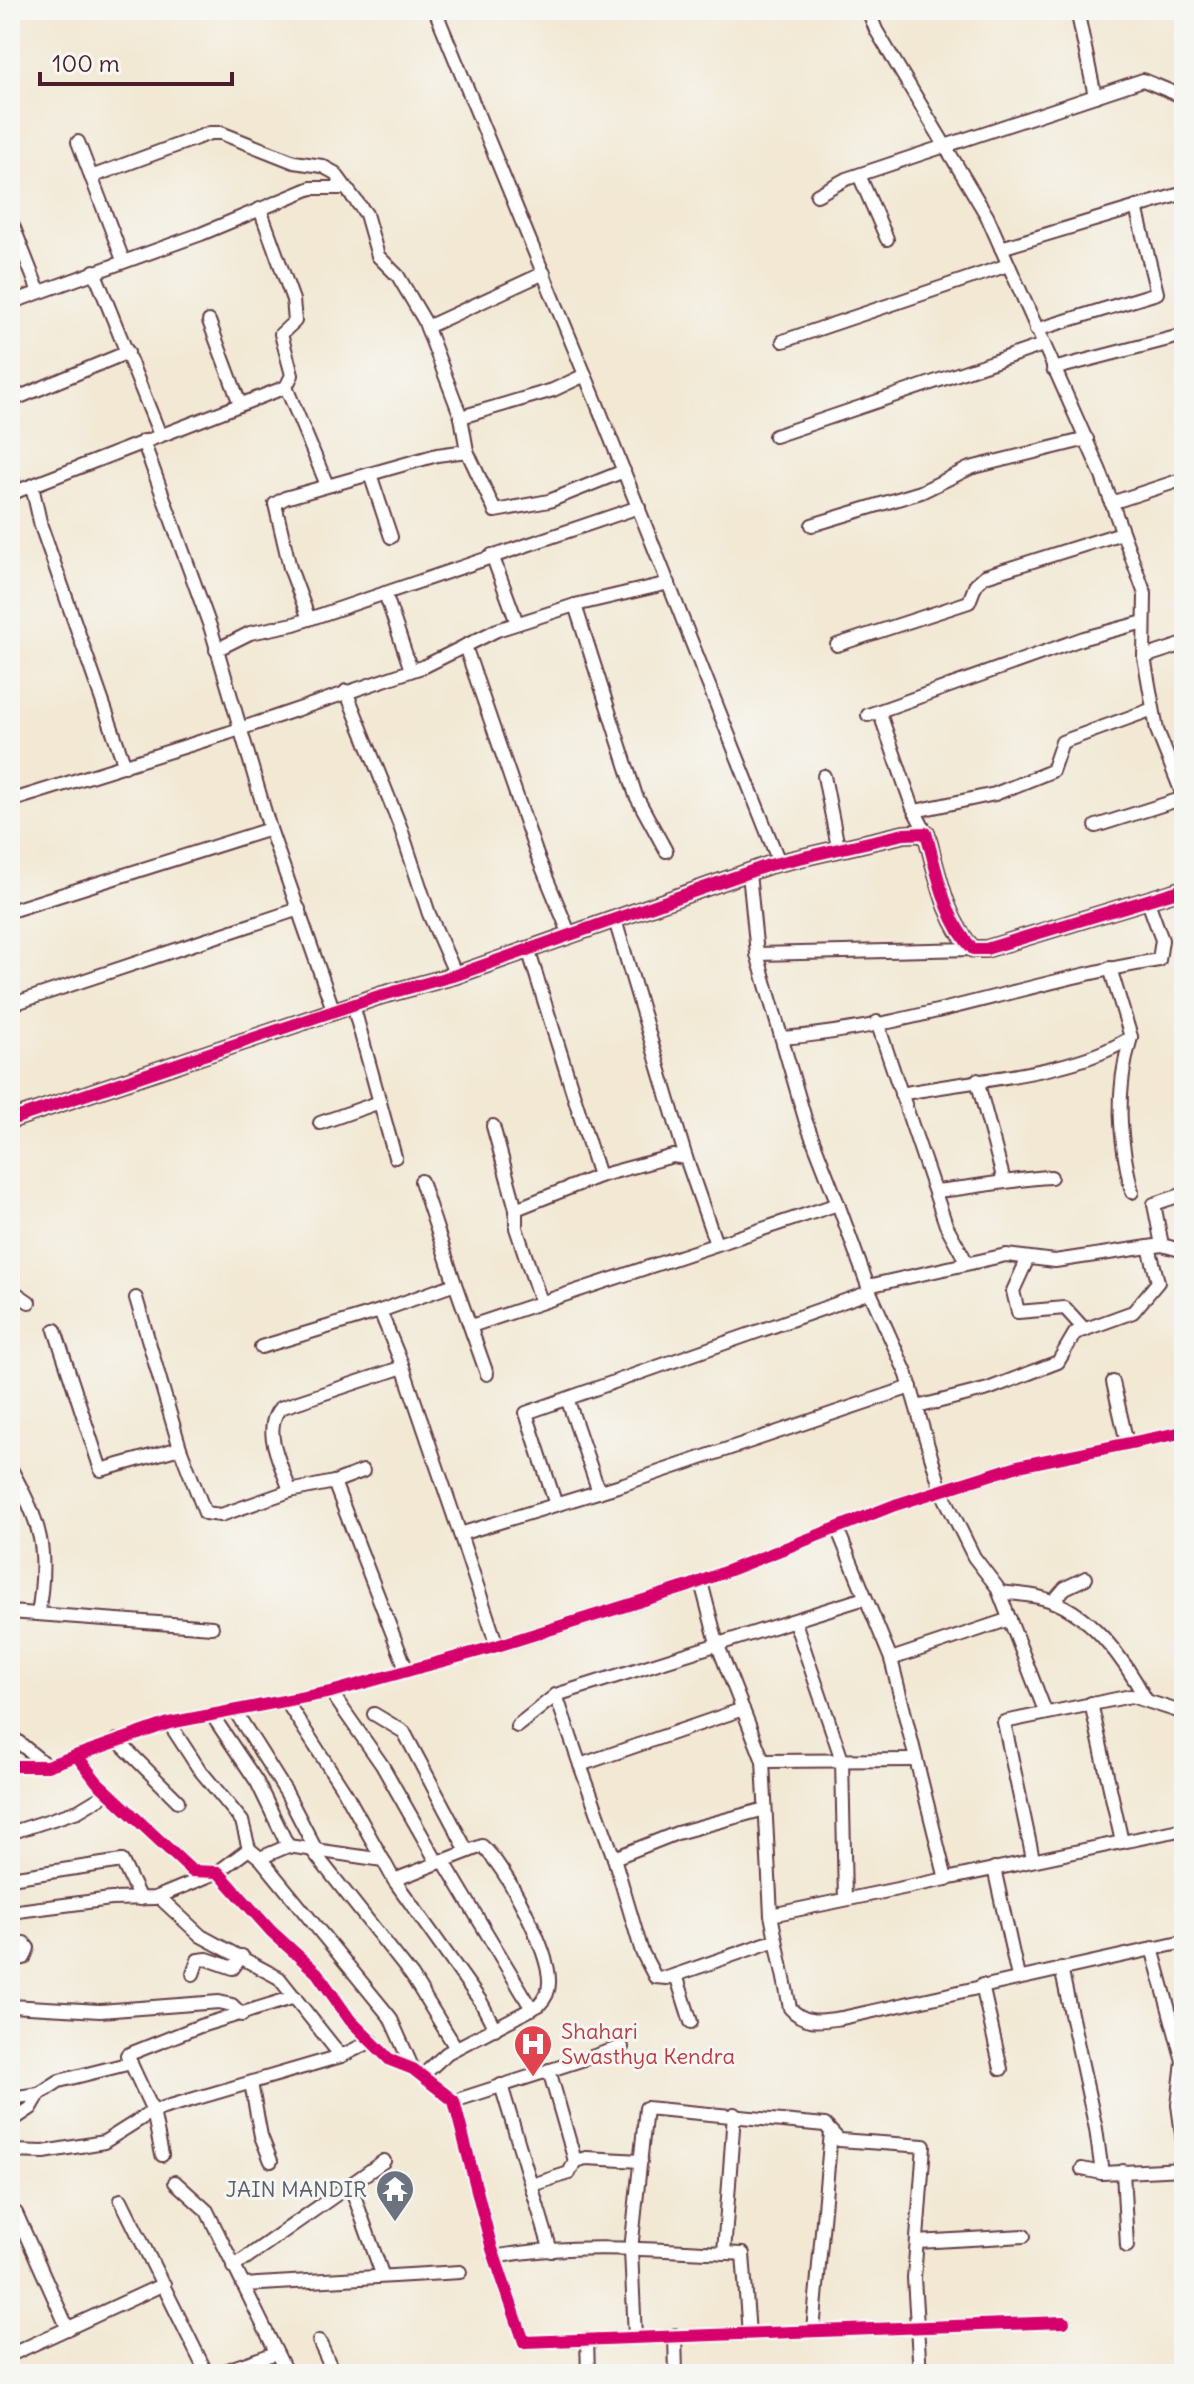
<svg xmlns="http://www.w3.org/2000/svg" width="1194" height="2384" font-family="Delius,sans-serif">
  <rect width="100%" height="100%" fill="#f6f6f2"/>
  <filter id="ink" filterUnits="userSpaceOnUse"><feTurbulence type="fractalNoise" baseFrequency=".0125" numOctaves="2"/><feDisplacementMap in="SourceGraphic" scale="16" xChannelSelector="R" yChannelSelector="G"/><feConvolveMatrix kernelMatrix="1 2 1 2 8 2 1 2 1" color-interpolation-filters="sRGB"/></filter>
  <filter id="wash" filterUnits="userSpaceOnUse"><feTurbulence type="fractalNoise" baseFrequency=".006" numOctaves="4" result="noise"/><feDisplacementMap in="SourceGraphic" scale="32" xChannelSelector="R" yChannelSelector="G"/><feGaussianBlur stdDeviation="1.8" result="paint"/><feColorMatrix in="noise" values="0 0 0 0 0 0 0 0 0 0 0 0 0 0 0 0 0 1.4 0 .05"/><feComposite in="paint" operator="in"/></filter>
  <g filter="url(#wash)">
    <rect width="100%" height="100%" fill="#f2e8d3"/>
  </g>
  <g filter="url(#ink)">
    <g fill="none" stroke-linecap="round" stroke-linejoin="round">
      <g stroke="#633d44" stroke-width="16">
        <g id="street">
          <polyline points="435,10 597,404 779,862"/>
          <polyline points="868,10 876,30 987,216 1100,471 1145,594 1144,657 1157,730 1184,798"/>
          <polyline points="1077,10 1095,96"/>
          <polyline points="78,142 123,260"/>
          <polyline points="859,175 887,239"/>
          <polyline points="91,177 210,133 221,133 294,162 322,166 335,173 346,188"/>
          <polyline points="817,195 846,179 1143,80 1184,97"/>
          <polyline points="10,218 39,292"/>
          <polyline points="1001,248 1184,193"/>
          <polyline points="94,271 160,435"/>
          <polyline points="10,303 201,234 311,188 346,188 366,214 378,256 398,276 424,320 461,417 553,390 585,375"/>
          <polyline points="209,321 240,404"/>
          <polyline points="427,327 544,273"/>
          <polyline points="1036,330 1157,293 1136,207"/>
          <polyline points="783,341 1008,265"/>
          <polyline points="1053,369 1184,335"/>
          <polyline points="286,387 327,485"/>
          <polyline points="10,401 128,352"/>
          <polyline points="461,417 467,451"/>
          <polyline points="775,436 1043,345"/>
          <polyline points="10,470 16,492"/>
          <polyline points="370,474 391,537"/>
          <polyline points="32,486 41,526 125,766"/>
          <polyline points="10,494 286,387 292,375 281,334 295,321 293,300 260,209"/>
          <polyline points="1111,503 1184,479"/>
          <polyline points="812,525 921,492 970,468 1087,439"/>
          <polyline points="492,555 517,623"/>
          <polyline points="385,593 411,670"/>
          <polyline points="575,605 636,796 666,851"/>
          <polyline points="309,619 290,568 275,504 285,498 437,455 467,451 495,511 549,501 624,471"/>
          <polyline points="837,645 969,602 976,584 985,576 1122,533"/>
          <polyline points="465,646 537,855 570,935"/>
          <polyline points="216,650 250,633 294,624 639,507"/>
          <polyline points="1144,657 1184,644"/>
          <polyline points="346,691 400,826 429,914 456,975"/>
          <polyline points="879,711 913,808 926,833"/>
          <polyline points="868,715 1084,638 1144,622"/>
          <polyline points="824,776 838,847"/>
          <polyline points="10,801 228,733 425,666 497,630 575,605 669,583"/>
          <polyline points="915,811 995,794 1052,771 1062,742 1153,709"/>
          <polyline points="1096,826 1184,798"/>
          <polyline points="270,829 334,1012"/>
          <polyline points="10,911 270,829 211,629 143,441"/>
          <polyline points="615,920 686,1158"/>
          <polyline points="528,949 599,1176"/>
          <polyline points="757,954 973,949"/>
          <polyline points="10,1005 299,909"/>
          <polyline points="353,1005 395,1157"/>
          <polyline points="877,1022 946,1225 967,1263"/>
          <path d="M1131 1037C1115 1092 1119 1137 1132 1192"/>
          <path d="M782 1038C910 1028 1032 980 1159 960L1162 940 1147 899"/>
          <polyline points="977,1080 1004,1181"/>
          <path d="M901 1094C969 1080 1076 1075 1131 1037L1110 968"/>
          <polyline points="320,1123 380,1102"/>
          <polyline points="493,1126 516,1209"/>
          <polyline points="421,1181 455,1284"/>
          <path d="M935 1191C974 1188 1012 1179 1051 1177"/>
          <polyline points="838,1204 870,1292 907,1375 941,1490 974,1557 997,1587 1045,1711"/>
          <polyline points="1162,1245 1184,1251"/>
          <polyline points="1028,1258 1013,1291 1018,1312 1065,1308 1085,1330"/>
          <polyline points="868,1286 1006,1255 1055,1261 1162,1245 1154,1204 1184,1194"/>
          <polyline points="10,1289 29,1302"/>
          <polyline points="136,1298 180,1448 205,1513 221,1515 290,1491 334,1482 407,1671"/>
          <polyline points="541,1302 516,1228 516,1209 599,1176 673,1156 686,1158 716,1244"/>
          <polyline points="380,1311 455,1284 487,1374"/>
          <polyline points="471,1326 838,1204 806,1122 757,954 749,873"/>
          <polyline points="55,1330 101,1470 180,1448"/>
          <polyline points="261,1347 380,1311 403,1367 460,1534"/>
          <polyline points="1113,1382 1127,1443"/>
          <polyline points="568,1401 599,1492"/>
          <polyline points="917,1407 988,1389 1058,1362 1075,1333 1133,1312 1158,1282 1149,1247"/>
          <path d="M10 1467C41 1524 49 1548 38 1614"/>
          <polyline points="334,1482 363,1471"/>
          <path d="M290 1491C282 1465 261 1431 280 1408L403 1367"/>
          <polyline points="556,1505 526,1413 870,1292"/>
          <path d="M701 1582 717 1643 763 1761 771 1915 790 2008C805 2025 821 2021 842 2018L1184 1942"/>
          <path d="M999 1592C1013 1594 1028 1594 1042 1598 1090 1610 1125 1660 1146 1700"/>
          <polyline points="1053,1602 1065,1588 1086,1578"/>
          <polyline points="10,1612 212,1627"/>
          <polyline points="795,1622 842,1760 845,1899"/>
          <polyline points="497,1646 460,1534 624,1484 911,1387"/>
          <polyline points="891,1659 1010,1619"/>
          <polyline points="331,1692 382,1765 437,1862"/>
          <polyline points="556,1695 580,1765 743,1709"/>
          <polyline points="286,1701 345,1792 383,1860"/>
          <polyline points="1091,1703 1122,1842"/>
          <polyline points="235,1711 286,1792 316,1850"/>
          <polyline points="374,1714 404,1732 467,1851"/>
          <polyline points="212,1715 257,1782 288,1846"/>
          <polyline points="169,1723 199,1769 242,1821 249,1849"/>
          <polyline points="517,1726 556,1695 865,1598"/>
          <polyline points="10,1735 47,1766"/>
          <polyline points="117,1740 178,1801"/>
          <polyline points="77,1756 97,1782 192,1871 218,1872 271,1931 317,1973 350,2020 390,2060 413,2069 454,2101 492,2249 524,2342 1064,2322"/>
          <polyline points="763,1761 915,1760"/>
          <polyline points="580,1765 614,1858 642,1952 655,1977 667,1978 776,1940"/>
          <polyline points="10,1766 47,1766 169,1723 331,1692 497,1646 689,1586 895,1505 1018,1466 1184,1432"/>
          <polyline points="10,1833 78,1811 108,1793"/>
          <polyline points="312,1850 412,1976 456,2048"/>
          <polyline points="260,1858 390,2017 413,2069"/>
          <polyline points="614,1858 677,1833 765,1809"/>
          <polyline points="1033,1859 1004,1722 1131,1696 1184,1713"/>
          <polyline points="443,1860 532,2009"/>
          <polyline points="994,1868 1018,1977"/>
          <polyline points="10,1878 122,1861 140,1899"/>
          <polyline points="946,1879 1184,1829"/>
          <polyline points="394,1880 481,2002 495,2029"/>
          <polyline points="159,1897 201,1936 279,1978 341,2056"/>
          <path d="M10 1912 111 1899 155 1898 218 1872 249 1849 260 1858 288 1846 383 1860 394 1880 482 1846C505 1865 551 1953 549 1983 549 1992 545 1999 539 2005L447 2053 422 2076"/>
          <polyline points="771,1915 946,1879 891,1659 837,1528"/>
          <polyline points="10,1944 24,1943 28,1948 24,1958 10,1961"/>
          <polyline points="1152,1948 1183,2061 1178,2105 1184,2149"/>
          <polyline points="1061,1968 1096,2129 1102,2173"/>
          <polyline points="193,1974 198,1960 207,1959 233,1968 242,1956"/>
          <polyline points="676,1975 691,2022"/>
          <polyline points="982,1985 1001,2069"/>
          <polyline points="10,2006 100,2011 219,2002 232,2005 242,2015"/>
          <polyline points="549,2070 575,2161"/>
          <polyline points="251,2083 261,2136 271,2161"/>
          <polyline points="501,2085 551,2251"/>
          <polyline points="10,2098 39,2094"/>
          <polyline points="454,2101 622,2047"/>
          <polyline points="10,2122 31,2108 39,2094 59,2081 131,2063"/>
          <polyline points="10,2151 44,2152 104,2142 153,2111 341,2056 372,2041"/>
          <polyline points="162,2155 153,2111 127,2055 200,2026 295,1997"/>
          <polyline points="1082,2169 1102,2173 1184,2169"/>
          <polyline points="1123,2171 1127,2246"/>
          <polyline points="175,2182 207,2211 287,2374"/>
          <polyline points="532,2185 569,2173 575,2161 586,2158 641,2161"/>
          <polyline points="351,2187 382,2274"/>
          <polyline points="121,2200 207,2374"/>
          <polyline points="16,2213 68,2329"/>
          <polyline points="917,2242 1024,2236"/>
          <polyline points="724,2253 734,2114"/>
          <path d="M494 2257C575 2242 661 2250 743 2254L749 2334"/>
          <polyline points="233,2267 384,2161"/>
          <polyline points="243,2285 460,2272"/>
          <polyline points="813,2331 831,2132"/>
          <polyline points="675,2335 676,2374"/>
          <polyline points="635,2337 631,2250 646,2108 825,2125 839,2140 924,2146 914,2278 920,2374"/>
          <polyline points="587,2339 588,2374"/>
          <polyline points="319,2341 334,2374"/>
          <polyline points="10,2355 164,2284"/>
          <polyline points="215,2374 276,2353"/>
        </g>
      </g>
      <g stroke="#633d44" stroke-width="20">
        <path id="secondary" d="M10 1120 379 996 456 975 769 865 904 834 926 833C937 871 945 921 973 949H986L1184 889"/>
      </g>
      <use href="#street" stroke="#fff" stroke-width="12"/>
      <use href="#secondary" stroke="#fff" stroke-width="16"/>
      <g stroke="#f6f6f2" stroke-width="17">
        <g id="cycleway">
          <path d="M10 1120 379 996 456 975 769 865 904 834 926 833C937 871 945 921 973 949H986L1184 889"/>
          <polyline points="77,1756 97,1782 192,1871 218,1872 271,1931 317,1973 350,2020 390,2060 413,2069 454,2101 492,2249 524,2342 1064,2322"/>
          <polyline points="10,1766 47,1766 169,1723 331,1692 497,1646 689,1586 895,1505 1018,1466 1184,1432"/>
        </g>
      </g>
      <use href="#cycleway" stroke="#d6006c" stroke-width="12"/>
    </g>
  </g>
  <defs>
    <g id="hospital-pin" transform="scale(2)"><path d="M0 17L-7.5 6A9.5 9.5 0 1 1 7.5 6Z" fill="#e0444e" stroke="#f6f6f2"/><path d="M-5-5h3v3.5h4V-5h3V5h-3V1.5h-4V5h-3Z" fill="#fff"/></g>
    <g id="temple-pin" transform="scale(2)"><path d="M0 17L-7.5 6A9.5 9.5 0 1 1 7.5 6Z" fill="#6b7280" stroke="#f6f6f2"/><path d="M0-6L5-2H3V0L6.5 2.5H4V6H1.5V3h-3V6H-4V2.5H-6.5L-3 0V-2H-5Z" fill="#fff"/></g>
  </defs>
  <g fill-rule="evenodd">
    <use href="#hospital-pin" x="533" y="2044"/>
    <use href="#temple-pin" x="395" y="2189"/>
  </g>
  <g text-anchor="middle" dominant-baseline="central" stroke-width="6" stroke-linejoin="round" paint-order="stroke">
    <g font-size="22" fill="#be3a42" stroke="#f6f6f2" text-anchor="start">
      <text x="561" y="2031">Shahari<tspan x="561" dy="25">Swasthya Kendra</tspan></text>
    </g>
    <g font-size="22" fill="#5b616d" stroke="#f6f6f2" text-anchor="end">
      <text x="367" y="2189">JAIN MANDIR</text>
    </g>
  </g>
  <rect width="1194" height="2384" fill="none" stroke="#f6f6f2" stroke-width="40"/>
  <path d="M40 72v12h192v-12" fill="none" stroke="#4a1f2b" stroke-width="4"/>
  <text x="52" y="72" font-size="24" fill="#4a1f2b" stroke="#f6f6f2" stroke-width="6" paint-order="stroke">100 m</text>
</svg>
